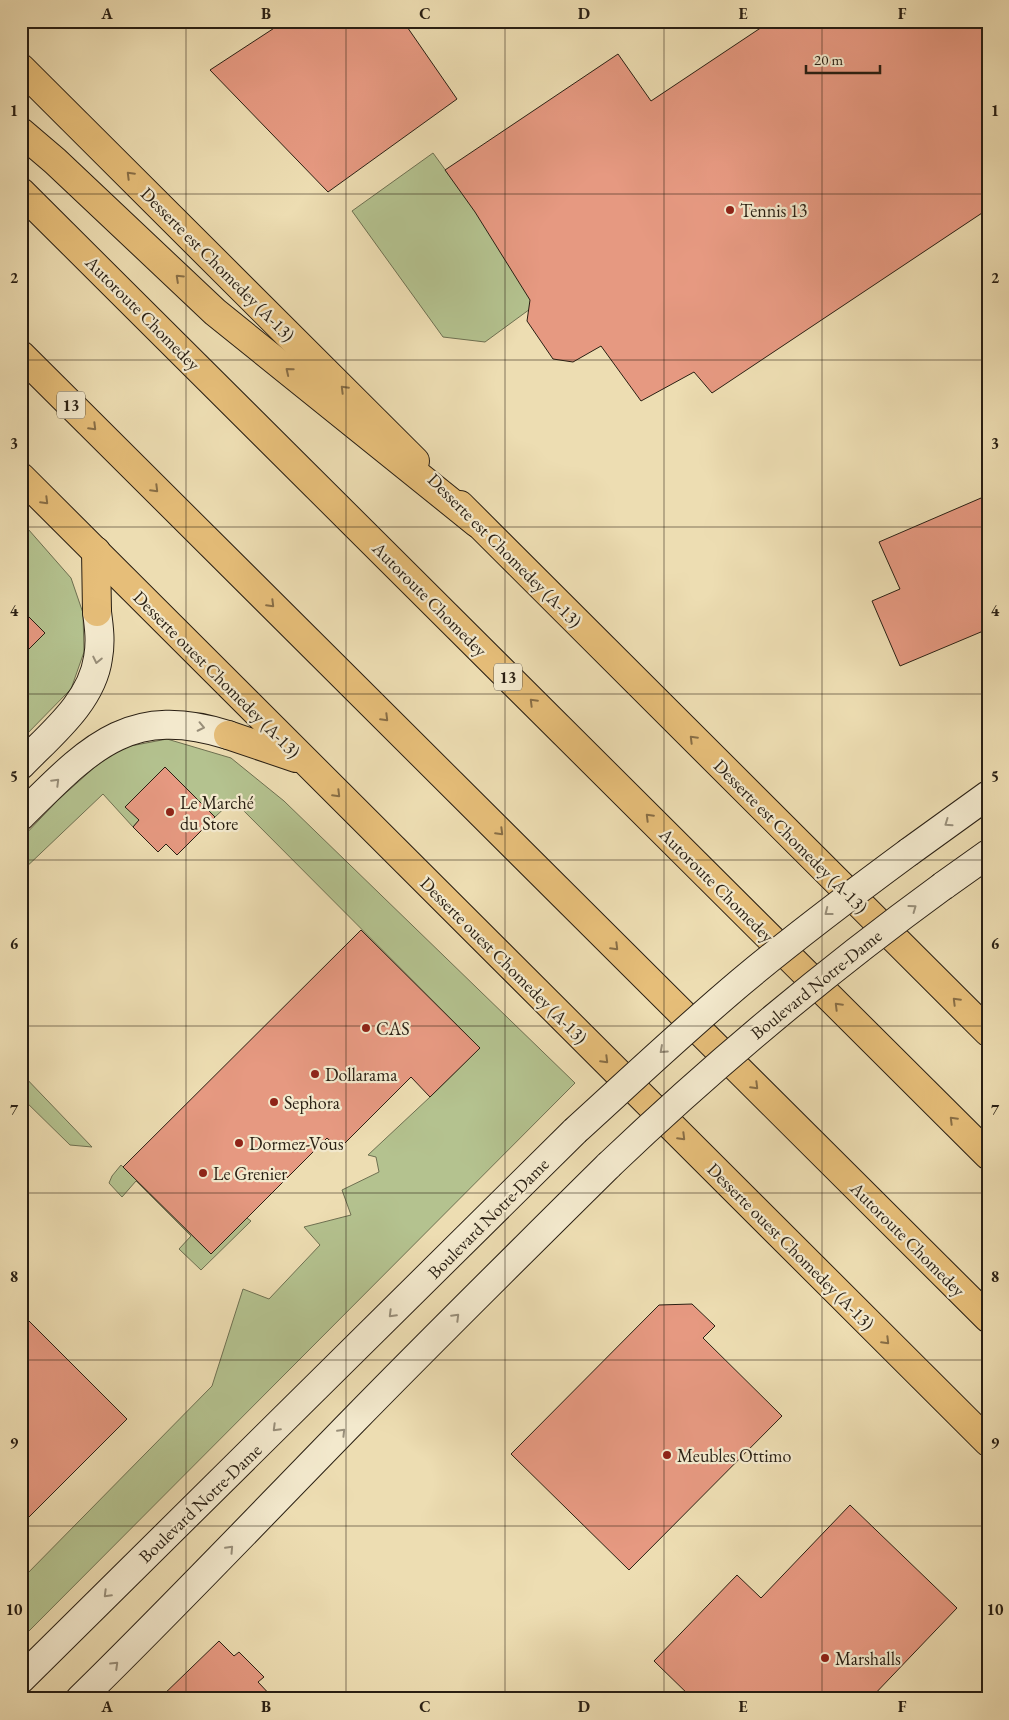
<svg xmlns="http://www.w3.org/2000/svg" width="1009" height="1720" font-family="'EB Garamond',serif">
  <rect width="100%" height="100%" fill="#edddb2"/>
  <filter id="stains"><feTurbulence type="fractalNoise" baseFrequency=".004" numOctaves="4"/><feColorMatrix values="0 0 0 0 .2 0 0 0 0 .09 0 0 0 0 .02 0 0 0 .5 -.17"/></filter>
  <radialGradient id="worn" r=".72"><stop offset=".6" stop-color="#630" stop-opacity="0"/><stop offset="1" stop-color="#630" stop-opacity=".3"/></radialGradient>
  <g fill="#b4c28f" stroke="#6e7051">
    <polygon points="433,153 541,301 485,342 443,337 352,211"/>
    <polygon points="21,521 71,578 83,613 84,652 71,689 21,740 21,677 24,673 21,670 21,657 45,633 21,609"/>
    <polygon points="167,739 231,758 284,801 575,1083 21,1639 21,1580 212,1386 243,1289 269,1299 320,1245 304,1227 351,1215 342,1190 379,1172 376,1157 368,1155 430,1097 480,1048 233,800 215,817 165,768 126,807 139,820 133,827 103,794 21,872 21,839 58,800 115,749"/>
    <polygon points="21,1073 92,1147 70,1145 21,1097"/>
    <polygon points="121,1165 211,1254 247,1218 251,1221 201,1270 179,1249 191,1236 136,1181 122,1197 109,1183 112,1176"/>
  </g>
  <g fill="#e69981" stroke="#291f13">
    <polygon points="285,21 302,21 305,27 314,21 403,21 457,99 328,192 210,70"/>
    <polygon points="771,21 988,21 988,209 712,393 694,372 641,401 601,346 573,362 553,359 527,321 530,300 475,212 445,170 618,54 651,101"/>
    <polygon points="988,495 988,629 900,666 872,601 900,589 879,542"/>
    <polygon points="21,609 45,633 22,656 21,655"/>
    <polygon points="165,767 215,817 177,855 166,844 158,852 133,827 139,820 125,807"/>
    <polygon points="361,930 480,1048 430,1097 411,1077 339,1149 327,1138 211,1254 123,1167"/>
    <polygon points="692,1304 715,1326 703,1338 782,1416 629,1570 511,1454 659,1305"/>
    <polygon points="21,1313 127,1419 21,1525"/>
    <polygon points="850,1505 957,1608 870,1699 693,1699 654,1661 737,1575 761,1598"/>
    <polygon points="219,1641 234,1656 239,1652 264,1677 258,1682 274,1699 159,1699"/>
  </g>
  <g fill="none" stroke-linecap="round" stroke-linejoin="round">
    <g stroke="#291f13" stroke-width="30">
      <g id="secondary">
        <path d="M21 765C50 735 92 702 98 658 101 642 99 627 97 612"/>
        <path d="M21 816C88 750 128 703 228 735"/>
        <polyline points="909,852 988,795"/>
        <polyline points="943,886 988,854"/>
        <polyline points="21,1679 575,1131"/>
        <path d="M80 1699C173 1608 262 1514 353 1421 437 1335 523 1250 609 1165"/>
      </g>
    </g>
    <g stroke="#291f13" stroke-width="30">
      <g id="primary">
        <polyline points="21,68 415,461"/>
        <polyline points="21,477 988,1442"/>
        <polyline points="460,505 988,1032"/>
        <polyline points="96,551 97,612"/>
        <polyline points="228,735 296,758"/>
      </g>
    </g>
    <g stroke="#291f13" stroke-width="30">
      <g id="highway">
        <polyline points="21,132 55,161 215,312 477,523"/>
        <polyline points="21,192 988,1155"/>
        <polyline points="21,355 988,1318"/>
      </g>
    </g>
    <use href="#secondary" stroke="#f3e9cd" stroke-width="28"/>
    <use href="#primary" stroke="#e6be79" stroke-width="28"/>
    <use href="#highway" stroke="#e6be79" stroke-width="28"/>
    <g stroke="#291f13" stroke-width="30" stroke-linecap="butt">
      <g id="secondary-bridge">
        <path d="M575 1131C630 1081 684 1030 741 982 796 936 852 894 909 852"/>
        <path d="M609 1165C714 1065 825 972 943 886"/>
      </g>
    </g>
    <use href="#secondary-bridge" stroke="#f3e9cd" stroke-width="28"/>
  </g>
  <defs><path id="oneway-chevron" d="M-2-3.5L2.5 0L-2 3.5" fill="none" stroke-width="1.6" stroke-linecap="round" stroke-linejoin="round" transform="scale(1.25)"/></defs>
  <g stroke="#886e46">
    <use href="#oneway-chevron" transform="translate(130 175) rotate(-135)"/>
    <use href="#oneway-chevron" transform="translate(179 278) rotate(-137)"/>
    <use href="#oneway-chevron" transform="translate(289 371) rotate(-141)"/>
    <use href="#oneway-chevron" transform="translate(344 389) rotate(-135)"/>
    <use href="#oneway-chevron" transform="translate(93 427) rotate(45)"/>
    <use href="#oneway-chevron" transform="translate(155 489) rotate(45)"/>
    <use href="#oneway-chevron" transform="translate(45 501) rotate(45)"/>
    <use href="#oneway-chevron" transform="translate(271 604) rotate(45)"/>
    <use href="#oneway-chevron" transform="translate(533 702) rotate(-135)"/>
    <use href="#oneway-chevron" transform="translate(385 718) rotate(45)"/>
    <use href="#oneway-chevron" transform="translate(693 739) rotate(-135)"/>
    <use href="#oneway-chevron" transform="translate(337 794) rotate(45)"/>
    <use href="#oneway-chevron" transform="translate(649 817) rotate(-135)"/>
    <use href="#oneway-chevron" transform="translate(500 832) rotate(45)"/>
    <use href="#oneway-chevron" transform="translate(615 947) rotate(45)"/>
    <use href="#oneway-chevron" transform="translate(956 1001) rotate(-135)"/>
    <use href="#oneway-chevron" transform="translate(838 1006) rotate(-135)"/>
    <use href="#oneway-chevron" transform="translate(605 1060) rotate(45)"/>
    <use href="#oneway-chevron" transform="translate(755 1086) rotate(45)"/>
    <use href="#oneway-chevron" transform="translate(953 1120) rotate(-135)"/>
    <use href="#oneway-chevron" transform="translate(682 1137) rotate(45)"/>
    <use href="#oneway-chevron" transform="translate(886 1341) rotate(45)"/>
  </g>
  <g stroke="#988e79">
    <use href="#oneway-chevron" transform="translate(97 660) rotate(102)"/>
    <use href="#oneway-chevron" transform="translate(201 727) rotate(12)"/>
    <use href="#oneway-chevron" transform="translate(56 782) rotate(-45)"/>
    <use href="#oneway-chevron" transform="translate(948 823) rotate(145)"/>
    <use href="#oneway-chevron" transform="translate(913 908) rotate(-36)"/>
    <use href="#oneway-chevron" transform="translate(828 912) rotate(142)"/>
    <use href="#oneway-chevron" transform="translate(663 1050) rotate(138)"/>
    <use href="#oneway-chevron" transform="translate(392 1314) rotate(135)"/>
    <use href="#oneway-chevron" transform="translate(456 1317) rotate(-45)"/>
    <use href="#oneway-chevron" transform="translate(276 1428) rotate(135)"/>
    <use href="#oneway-chevron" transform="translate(342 1432) rotate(-46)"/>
    <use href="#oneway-chevron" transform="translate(230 1549) rotate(-47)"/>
    <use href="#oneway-chevron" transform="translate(107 1594) rotate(135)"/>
    <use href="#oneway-chevron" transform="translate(115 1665) rotate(-44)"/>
  </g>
  <path fill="none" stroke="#291f13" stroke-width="1" stroke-opacity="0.55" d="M186 21V1699M346 21V1699M505 21V1699M664 21V1699M822 21V1699M21 194H988M21 360H988M21 527H988M21 694H988M21 860H988M21 1026H988M21 1193H988M21 1360H988M21 1526H988"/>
  <g fill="#8f2418" stroke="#f3e9cd" stroke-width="2">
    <circle cx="730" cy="210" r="5"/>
    <circle cx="170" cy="812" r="5"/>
    <circle cx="366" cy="1028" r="5"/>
    <circle cx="315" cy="1074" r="5"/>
    <circle cx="274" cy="1102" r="5"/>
    <circle cx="239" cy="1143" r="5"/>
    <circle cx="203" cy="1173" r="5"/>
    <circle cx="667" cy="1455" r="5"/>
    <circle cx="825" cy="1658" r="5"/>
  </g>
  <g text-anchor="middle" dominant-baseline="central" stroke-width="4.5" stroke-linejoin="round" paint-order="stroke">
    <g fill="#f3e9cd" stroke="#665c4b" stroke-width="1">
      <rect x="57" y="391.5" width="28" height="27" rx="4"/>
      <rect x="494" y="663.5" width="28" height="27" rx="4"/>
    </g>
    <g font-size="16" font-weight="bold" fill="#291f13">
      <text x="71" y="405">13</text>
      <text x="508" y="677">13</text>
    </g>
    <g font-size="18" fill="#291f13" stroke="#f3e9cd" text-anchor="start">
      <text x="740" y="210">Tennis 13</text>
      <text x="180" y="802">Le Marché<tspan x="180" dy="21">du Store</tspan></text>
      <text x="376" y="1028">CAS</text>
      <text x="325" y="1074">Dollarama</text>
      <text x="284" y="1102">Sephora</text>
      <text x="249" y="1143">Dormez-Vous</text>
      <text x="213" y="1173">Le Grenier</text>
      <text x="677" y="1455">Meubles Ottimo</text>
      <text x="835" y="1658">Marshalls</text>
    </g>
    <g font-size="18" fill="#291f13" stroke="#f3e9cd">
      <text transform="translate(218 264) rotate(45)">Desserte est Chomedey (A-13)</text>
      <text transform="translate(143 313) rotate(45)">Autoroute Chomedey</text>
      <text transform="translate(505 550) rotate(45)">Desserte est Chomedey (A-13)</text>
      <text transform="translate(430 599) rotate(45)">Autoroute Chomedey</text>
      <text transform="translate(217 674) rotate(45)">Desserte ouest Chomedey (A-13)</text>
      <text transform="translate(791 836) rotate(45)">Desserte est Chomedey (A-13)</text>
      <text transform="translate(717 885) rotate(45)">Autoroute Chomedey</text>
      <text transform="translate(504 960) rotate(45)">Desserte ouest Chomedey (A-13)</text>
      <text transform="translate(816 984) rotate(-39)">Boulevard Notre-Dame</text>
      <text transform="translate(488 1218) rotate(-45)">Boulevard Notre-Dame</text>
      <text transform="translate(908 1239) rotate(45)">Autoroute Chomedey</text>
      <text transform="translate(791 1246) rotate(45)">Desserte ouest Chomedey (A-13)</text>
      <text transform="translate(200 1503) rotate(-44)">Boulevard Notre-Dame</text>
    </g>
  </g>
  <rect width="1009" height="1720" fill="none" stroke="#edddb2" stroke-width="55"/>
  <path d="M806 65v8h74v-8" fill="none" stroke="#291f13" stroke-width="2.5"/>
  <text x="814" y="65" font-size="15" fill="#291f13" stroke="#f3e9cd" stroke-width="4" paint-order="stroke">20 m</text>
  <rect x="28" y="28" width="954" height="1664" fill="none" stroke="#291f13" stroke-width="2"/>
  <g font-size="16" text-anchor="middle" font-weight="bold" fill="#291f13">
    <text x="107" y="19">A</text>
    <text x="266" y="19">B</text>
    <text x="425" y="19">C</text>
    <text x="584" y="19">D</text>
    <text x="743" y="19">E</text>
    <text x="902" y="19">F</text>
    <text x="14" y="116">1</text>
    <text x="995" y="116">1</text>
    <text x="14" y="283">2</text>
    <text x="995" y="283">2</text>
    <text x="14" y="449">3</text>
    <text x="995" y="449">3</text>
    <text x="14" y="616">4</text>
    <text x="995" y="616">4</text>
    <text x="14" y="782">5</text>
    <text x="995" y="782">5</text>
    <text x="14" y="949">6</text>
    <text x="995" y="949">6</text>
    <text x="14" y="1115">7</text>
    <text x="995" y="1115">7</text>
    <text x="14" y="1282">8</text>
    <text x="995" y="1282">8</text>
    <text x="14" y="1448">9</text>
    <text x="995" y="1448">9</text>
    <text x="14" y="1615">10</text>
    <text x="995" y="1615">10</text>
    <text x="107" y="1712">A</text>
    <text x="266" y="1712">B</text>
    <text x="425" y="1712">C</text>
    <text x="584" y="1712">D</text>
    <text x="743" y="1712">E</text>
    <text x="902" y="1712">F</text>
  </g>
  <rect width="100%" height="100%" filter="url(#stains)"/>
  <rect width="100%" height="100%" fill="url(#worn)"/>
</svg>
